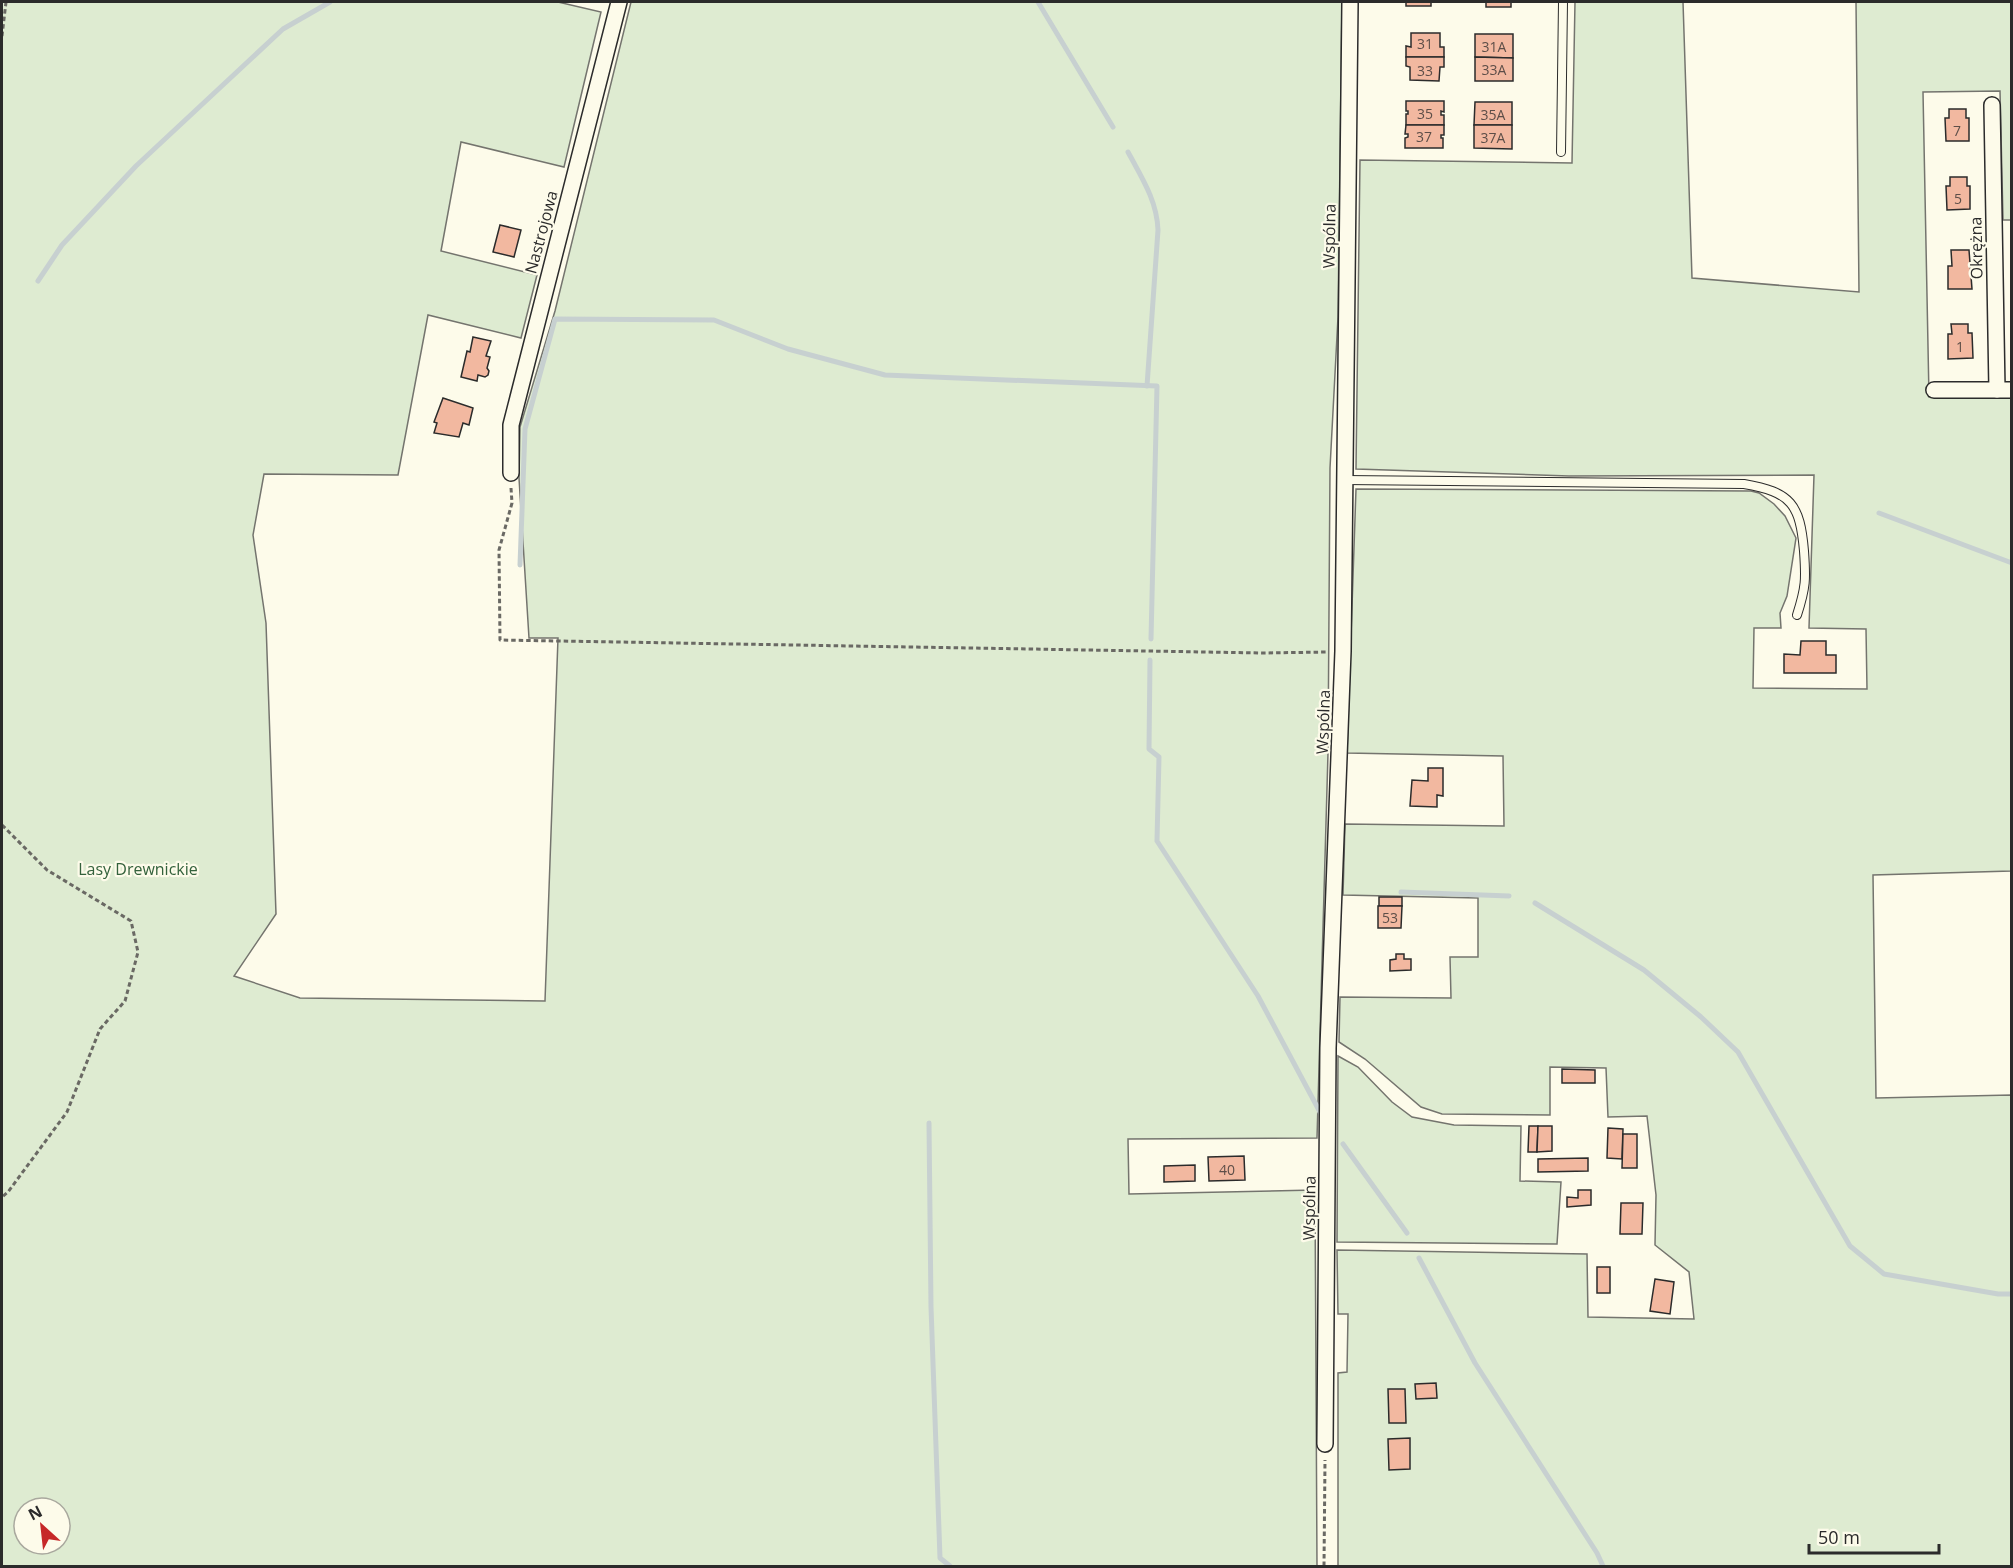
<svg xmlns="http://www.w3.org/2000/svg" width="2013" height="1568" font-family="'Open Sans',sans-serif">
  <rect width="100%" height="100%" fill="#fdfbea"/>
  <g fill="#deebd1" stroke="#74746e" stroke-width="1.5" fill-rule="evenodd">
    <path d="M2 2H558L601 12 564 167 461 142 441 251 537 275 521 338 428 315 398 475 264 474 253 535 266 623 276 914 234 976 300 998 545 1001 558 638H529L519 478 520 427 555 311 631 2H1342L1338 317 1330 468 1328 753 1317 1138 1128 1139 1129 1194 1315 1190 1317 1566H2ZM24 1508H60V1544H24Z"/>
    <polygon points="1575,2 1683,2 1692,278 1859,292 1856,2 2011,2 2011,220 2003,220 2000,91 1923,92 1929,397 2011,397 2011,871 1873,875 1876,1098 2011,1095 2011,1566 1338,1566 1338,1373 1347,1372 1348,1314 1338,1314 1337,1250 1587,1254 1588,1317 1694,1319 1689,1272 1655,1245 1656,1195 1647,1116 1608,1117 1606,1068 1550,1067 1550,1115 1442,1114 1421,1107 1365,1059 1339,1042 1340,997 1451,998 1450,957 1478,957 1478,898 1343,895 1345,824 1504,826 1503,756 1347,753 1356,489 1751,491 1759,493 1774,504 1785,516 1796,538 1787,596 1780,613 1781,628 1754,628 1753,688 1867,689 1866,629 1809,628 1814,475 1569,476 1356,469 1360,160 1572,163"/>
    <polygon points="1338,1056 1358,1067 1392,1102 1412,1117 1454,1125 1521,1126 1520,1181 1561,1182 1557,1244 1337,1242"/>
  </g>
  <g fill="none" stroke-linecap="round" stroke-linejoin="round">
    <g stroke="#c7d0d0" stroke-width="5">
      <polyline points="1038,2 1113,127"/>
      <path d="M1128 152C1142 178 1157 201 1158 230L1147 386"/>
      <polyline points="38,281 62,245 136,166 283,29 330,2"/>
      <polyline points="1879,513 2012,563"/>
      <polyline points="520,565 525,429 555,319 714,320 788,349 885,375 1157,386 1151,639"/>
      <polyline points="1150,660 1149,749 1159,757 1157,841 1258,996 1321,1114"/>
      <polyline points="1401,892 1509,896"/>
      <polyline points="1535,903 1644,970 1701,1017 1738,1052 1850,1246 1884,1274 1998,1294 2012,1294"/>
      <polyline points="929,1123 931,1307 940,1558 950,1566"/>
      <polyline points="1343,1144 1407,1233"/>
      <polyline points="1419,1258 1475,1363 1597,1553 1603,1566"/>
    </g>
  </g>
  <g fill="#f2b8a0" stroke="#2b2b2b" stroke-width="1.5">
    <rect x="1406" y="2" width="25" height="4"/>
    <rect x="1486" y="2" width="25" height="5"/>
    <polygon points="1411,33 1440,33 1440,47 1444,47 1444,57 1406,57 1406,46 1411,47"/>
    <polygon points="1475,34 1513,34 1513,58 1475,57"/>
    <polygon points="1406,57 1444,57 1444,67 1440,67 1439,81 1410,80 1410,67 1406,66"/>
    <polygon points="1475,57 1513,58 1513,81 1475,81"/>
    <polygon points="1406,101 1444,101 1444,112 1441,111 1441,115 1444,115 1444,125 1406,125 1406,114 1408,114 1408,111 1406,111"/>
    <polygon points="1475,102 1512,102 1512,125 1474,125"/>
    <polygon points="1949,109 1966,109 1966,118 1969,118 1969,141 1946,141 1945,118 1949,118"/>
    <polygon points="1406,125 1444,125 1444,135 1441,135 1441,138 1443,138 1443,148 1405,148 1405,138 1408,137 1408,134 1405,134"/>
    <polygon points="1474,125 1512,125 1512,149 1474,148"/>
    <polygon points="1950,177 1967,177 1967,186 1970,186 1970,209 1947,210 1946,186 1950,186"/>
    <polygon points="500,225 521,230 514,257 493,252"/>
    <polygon points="1951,250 1969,250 1972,289 1948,289 1948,266 1952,266"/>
    <polygon points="1951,324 1968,324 1968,333 1972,333 1973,358 1948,359 1948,334 1952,334"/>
    <polygon points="473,337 491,341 486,356 490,357 487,368 489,371 488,375 485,377 478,375 477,381 461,377 467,351 470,352"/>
    <polygon points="443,398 473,408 469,425 463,423 459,437 434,433 437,423 434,422"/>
    <polygon points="1801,641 1826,641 1826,655 1836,655 1836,673 1784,673 1784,654 1800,655"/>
    <polygon points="1428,768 1443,768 1443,796 1437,795 1437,807 1410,806 1412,780 1428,781"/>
    <rect x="1379" y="897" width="23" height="9"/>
    <polygon points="1378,906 1402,906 1401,928 1378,928"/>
    <polygon points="1396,954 1404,954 1404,959 1411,959 1411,970 1390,971 1390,960 1396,959"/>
    <polygon points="1562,1069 1595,1070 1595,1083 1562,1083"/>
    <polygon points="1529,1126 1538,1126 1537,1152 1528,1152"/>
    <polygon points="1538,1126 1552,1126 1552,1151 1537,1152"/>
    <polygon points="1608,1128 1623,1129 1622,1159 1607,1158"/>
    <polygon points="1623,1134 1637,1134 1637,1168 1622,1168"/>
    <polygon points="1244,1156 1245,1180 1209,1181 1208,1157"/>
    <polygon points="1588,1158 1588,1171 1538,1172 1538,1159"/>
    <polygon points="1195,1165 1195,1181 1164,1182 1164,1166"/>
    <polygon points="1578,1190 1591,1190 1591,1205 1567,1207 1567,1197 1578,1198"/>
    <polygon points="1621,1203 1643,1203 1642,1234 1620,1234"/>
    <rect x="1597" y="1267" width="13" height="26"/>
    <polygon points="1655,1279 1674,1282 1670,1314 1650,1311"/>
    <polygon points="1436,1383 1437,1398 1416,1399 1415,1384"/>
    <polygon points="1388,1389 1405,1389 1406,1423 1389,1423"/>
    <polygon points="1410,1438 1410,1469 1389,1470 1388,1439"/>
  </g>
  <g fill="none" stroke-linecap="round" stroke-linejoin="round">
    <g stroke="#2b2b2b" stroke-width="10">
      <g id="lane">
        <polyline points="1561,152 1563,2"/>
        <path d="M1344 480 1744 484C1791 492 1800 504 1804 551 1806 579 1806 587 1797 615"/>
      </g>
    </g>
    <g stroke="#2b2b2b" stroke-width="18">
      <g id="street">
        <polyline points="1992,105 1997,390"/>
        <polyline points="1934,390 2012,390"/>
        <polyline points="511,473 511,425 619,2"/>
        <polyline points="1325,1444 1328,1048 1343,651 1350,2"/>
      </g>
    </g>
    <g stroke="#6a6964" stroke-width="3" stroke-dasharray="4.5 3" stroke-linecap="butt">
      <polyline points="2,36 6,2"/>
      <polyline points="511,488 512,503 499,550 500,640 1264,653 1327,652"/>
      <polyline points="2,825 47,870 131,921 138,952 125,1001 100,1029 67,1112 8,1192 2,1197"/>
      <polyline points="1324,1566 1325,1460"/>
    </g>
    <use href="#lane" stroke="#fdfbea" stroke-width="8"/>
    <use href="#street" stroke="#fdfbea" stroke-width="15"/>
  </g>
  <g text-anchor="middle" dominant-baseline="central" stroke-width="4.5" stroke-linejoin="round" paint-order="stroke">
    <g font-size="14" fill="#5d4e48">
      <text x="1425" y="43">31</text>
      <text x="1494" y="46">31A</text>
      <text x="1494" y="69">33A</text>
      <text x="1425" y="70">33</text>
      <text x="1425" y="113">35</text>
      <text x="1493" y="114">35A</text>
      <text x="1957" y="130">7</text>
      <text x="1424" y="136">37</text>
      <text x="1493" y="137">37A</text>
      <text x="1958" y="198">5</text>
      <text x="1960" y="346">1</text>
      <text x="1390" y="917">53</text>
      <text x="1227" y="1169">40</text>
    </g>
    <g font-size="16" fill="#2b2b2b" stroke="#fdfbea">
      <text transform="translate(541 232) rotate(-75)">Nastrojowa</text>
      <text transform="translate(1329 236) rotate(-89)">Wspólna</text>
      <text transform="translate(1976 248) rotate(-91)">Okrężna</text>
      <text transform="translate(1323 722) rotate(-88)">Wspólna</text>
      <text transform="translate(1309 1208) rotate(-89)">Wspólna</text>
    </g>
    <g font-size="16" fill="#34623c" stroke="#fdfbea">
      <text x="138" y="869">Lasy Drewnickie</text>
    </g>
  </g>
  <rect width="2013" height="1568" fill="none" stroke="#2b2b2b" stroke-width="6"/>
  <g transform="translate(42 1526) rotate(333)"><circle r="28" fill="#fdfbea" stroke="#a9a89e" stroke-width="1.5"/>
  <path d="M0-4.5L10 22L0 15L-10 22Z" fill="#c62828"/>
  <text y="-9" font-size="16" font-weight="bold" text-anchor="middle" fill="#2b2b2b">N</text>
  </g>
  <path d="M1809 1544v9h130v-9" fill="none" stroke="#2b2b2b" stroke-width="3"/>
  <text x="1818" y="1544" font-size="18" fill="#2b2b2b" stroke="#fdfbea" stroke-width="4.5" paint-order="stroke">50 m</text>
</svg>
